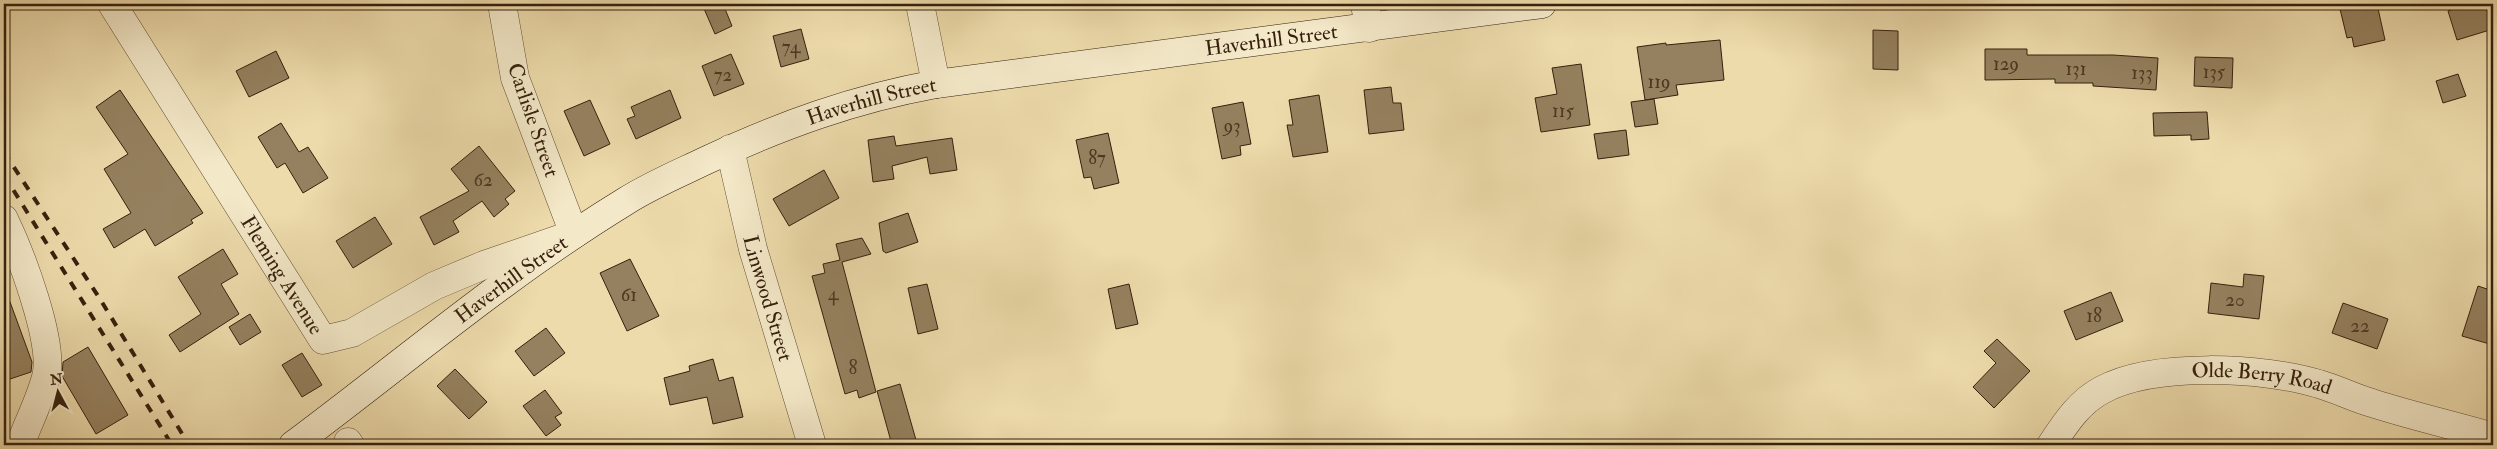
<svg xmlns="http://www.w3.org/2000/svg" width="2497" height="449" font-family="'IM FELL Double Pica',serif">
  <rect width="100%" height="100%" fill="#eddbab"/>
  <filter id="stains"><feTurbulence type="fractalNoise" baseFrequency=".004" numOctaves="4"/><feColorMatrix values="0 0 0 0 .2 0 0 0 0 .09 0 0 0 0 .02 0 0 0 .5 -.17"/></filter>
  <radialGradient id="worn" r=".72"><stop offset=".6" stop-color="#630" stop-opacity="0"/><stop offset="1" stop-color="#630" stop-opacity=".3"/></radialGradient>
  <g fill="#95815f" stroke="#36200d">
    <polygon points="702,4 723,4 732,26 715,34"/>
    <polygon points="2365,4 2377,4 2385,40 2354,47 2352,37 2347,38 2340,9"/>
    <polygon points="2452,4 2485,4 2493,29 2457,40 2448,11 2454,9"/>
    <polygon points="801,29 809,59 781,67 773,36"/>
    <polygon points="1873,30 1898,31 1898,70 1873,69"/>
    <polygon points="1720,40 1724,80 1676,85 1678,95 1645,100 1637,47 1666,43 1666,45"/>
    <polygon points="1985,49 2027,49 2027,55 2113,55 2158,58 2156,90 2093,86 2093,83 2055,83 2055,79 1985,80"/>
    <polygon points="276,51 289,78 249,97 236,71"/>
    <polygon points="731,54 744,84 714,96 702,66"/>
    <polygon points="2195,57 2233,58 2232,88 2194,86"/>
    <polygon points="1581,64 1590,125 1541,132 1535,98 1557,94 1552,68"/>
    <polygon points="2458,74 2466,96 2443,103 2436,81"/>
    <polygon points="1391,87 1393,103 1401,103 1404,130 1369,134 1364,90"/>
    <polygon points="120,90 203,213 191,220 193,223 155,246 145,229 114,248 103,229 131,213 104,169 128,154 96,107"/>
    <polygon points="670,90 681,118 636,139 627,119 635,116 631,107"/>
    <polygon points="1319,95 1328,152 1293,157 1287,125 1293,125 1289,100"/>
    <polygon points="1654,99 1658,124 1635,127 1631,102"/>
    <polygon points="590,100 610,144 584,156 564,111"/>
    <polygon points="1243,102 1251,144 1240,146 1241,155 1222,159 1212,108"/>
    <polygon points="2207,112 2209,139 2191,140 2191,135 2154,136 2153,113"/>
    <polygon points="281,123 299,152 308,147 328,178 303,193 285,163 277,168 258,137"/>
    <polygon points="1626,130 1629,155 1598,159 1594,134"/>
    <polygon points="1108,133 1119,183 1094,189 1091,177 1084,178 1076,140"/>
    <polygon points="894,136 896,146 952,138 957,170 930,174 927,157 892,166 894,179 873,182 868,140"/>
    <polygon points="479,146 515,191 505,199 509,204 494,217 482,201 453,221 459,232 434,245 420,217 469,191 451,169"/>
    <polygon points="824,170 839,198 789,226 773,199"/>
    <polygon points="908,213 918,242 886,253 883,251 879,223"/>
    <polygon points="375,217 392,244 353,268 336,241"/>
    <polygon points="862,238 871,254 842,262 876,392 859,398 857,390 845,394 812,276 825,273 823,264 840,260 836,244"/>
    <polygon points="223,249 238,274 221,284 239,314 180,352 169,335 201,314 178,277"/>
    <polygon points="630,259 659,316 627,331 600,273"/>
    <polygon points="2244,274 2264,276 2259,319 2208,313 2211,283 2243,287"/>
    <polygon points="927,284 938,329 918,334 908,288"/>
    <polygon points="1129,284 1138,324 1116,329 1108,289"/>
    <polygon points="2478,286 2493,291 2493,345 2462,336"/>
    <polygon points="4,291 6,291 32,362 31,372 4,381"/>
    <polygon points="2111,292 2123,321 2076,340 2064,311"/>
    <polygon points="2343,303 2388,319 2377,349 2332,333"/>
    <polygon points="250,314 261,332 240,345 229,327"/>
    <polygon points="546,328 565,353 534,376 515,351"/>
    <polygon points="1997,339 2030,371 1994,408 1973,387 1996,363 1984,351"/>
    <polygon points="88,347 128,415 96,434 62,376 63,362"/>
    <polygon points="302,353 322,385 302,397 282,365"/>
    <polygon points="713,359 719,381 733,377 743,417 713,424 707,397 670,405 664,378 690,371 689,366"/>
    <polygon points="455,369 487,402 469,419 437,386"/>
    <polygon points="900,384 916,440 892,445 877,391"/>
    <polygon points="545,390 562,413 555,417 561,425 546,436 523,406"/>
  </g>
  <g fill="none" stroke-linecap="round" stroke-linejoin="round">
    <g stroke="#644f34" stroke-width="29">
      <g id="minor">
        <path id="s1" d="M112 4 323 340 352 333 434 286 484 265 574 234 515 78 502 4"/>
        <polyline points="920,4 936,84"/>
        <polyline points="1365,4 1369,28"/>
        <path id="s2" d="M730 149 753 249 812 445"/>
        <path d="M4 219C20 252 55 343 46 377 40 400 28 423 20 445"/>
        <polyline points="348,442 350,445"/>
        <path id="s3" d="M2051 445C2065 424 2079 402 2102 390 2153 362 2264 367 2319 384 2337 389 2354 398 2372 403 2412 416 2453 425 2493 437"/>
      </g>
    </g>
    <g stroke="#36200d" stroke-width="29">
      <g id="secondary">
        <path id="s4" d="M293 445C403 363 508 273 626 201 651 185 680 173 707 160 782 125 854 99 936 84L1542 4"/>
      </g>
    </g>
    <use href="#minor" stroke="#f3e8c8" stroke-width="28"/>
    <use href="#secondary" stroke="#f3e8c8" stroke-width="28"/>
    <g stroke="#36200d" stroke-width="4" stroke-dasharray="9 9" stroke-linecap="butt">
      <polyline points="4,152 100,299 189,445"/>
      <polyline points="4,175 172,445"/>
    </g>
  </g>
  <g text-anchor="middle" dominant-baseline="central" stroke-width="4.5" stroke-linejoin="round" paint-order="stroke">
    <g font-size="19" fill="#4e3822">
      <text x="791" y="47">74</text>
      <text x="2006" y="64">129</text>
      <text x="2076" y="69">131</text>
      <text x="2214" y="72">135</text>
      <text x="2142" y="73">133</text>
      <text x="723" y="75">72</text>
      <text x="1659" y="82">119</text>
      <text x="1563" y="111">115</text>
      <text x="1232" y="126">93</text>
      <text x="1097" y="158">87</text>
      <text x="483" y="180">62</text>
      <text x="833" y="294">4</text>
      <text x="629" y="295">61</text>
      <text x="2235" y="300">20</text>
      <text x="2094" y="316">18</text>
      <text x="2360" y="326">22</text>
      <text x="853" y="368">8</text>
    </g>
    <g font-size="21" fill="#36200d" stroke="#f3e8c8">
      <text stroke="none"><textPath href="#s4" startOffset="1084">Haverhill Street</textPath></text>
      <text stroke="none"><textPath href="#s4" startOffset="679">Haverhill Street</textPath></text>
      <text transform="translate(533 120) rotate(71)">Carlisle Street</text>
      <text stroke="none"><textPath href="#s1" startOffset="320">Fleming Avenue</textPath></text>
      <text stroke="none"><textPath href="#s4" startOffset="274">Haverhill Street</textPath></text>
      <text stroke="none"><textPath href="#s2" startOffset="154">Linwood Street</textPath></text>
      <text stroke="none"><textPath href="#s3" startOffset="239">Olde Berry Road</textPath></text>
    </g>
  </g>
  <rect width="2497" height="449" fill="none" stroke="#eddbab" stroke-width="20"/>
  <rect x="5" y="5" width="2487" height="439" fill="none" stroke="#36200d" stroke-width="2.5"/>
  <rect x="10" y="10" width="2477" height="429" fill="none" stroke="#36200d"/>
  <g transform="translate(58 392) rotate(353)" stroke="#f3e8c8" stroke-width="4" paint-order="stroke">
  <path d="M0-4L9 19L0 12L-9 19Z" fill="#36200d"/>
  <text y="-8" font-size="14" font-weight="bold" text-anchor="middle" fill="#36200d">N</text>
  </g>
  <rect width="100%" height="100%" filter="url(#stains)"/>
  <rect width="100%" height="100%" fill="url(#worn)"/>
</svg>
